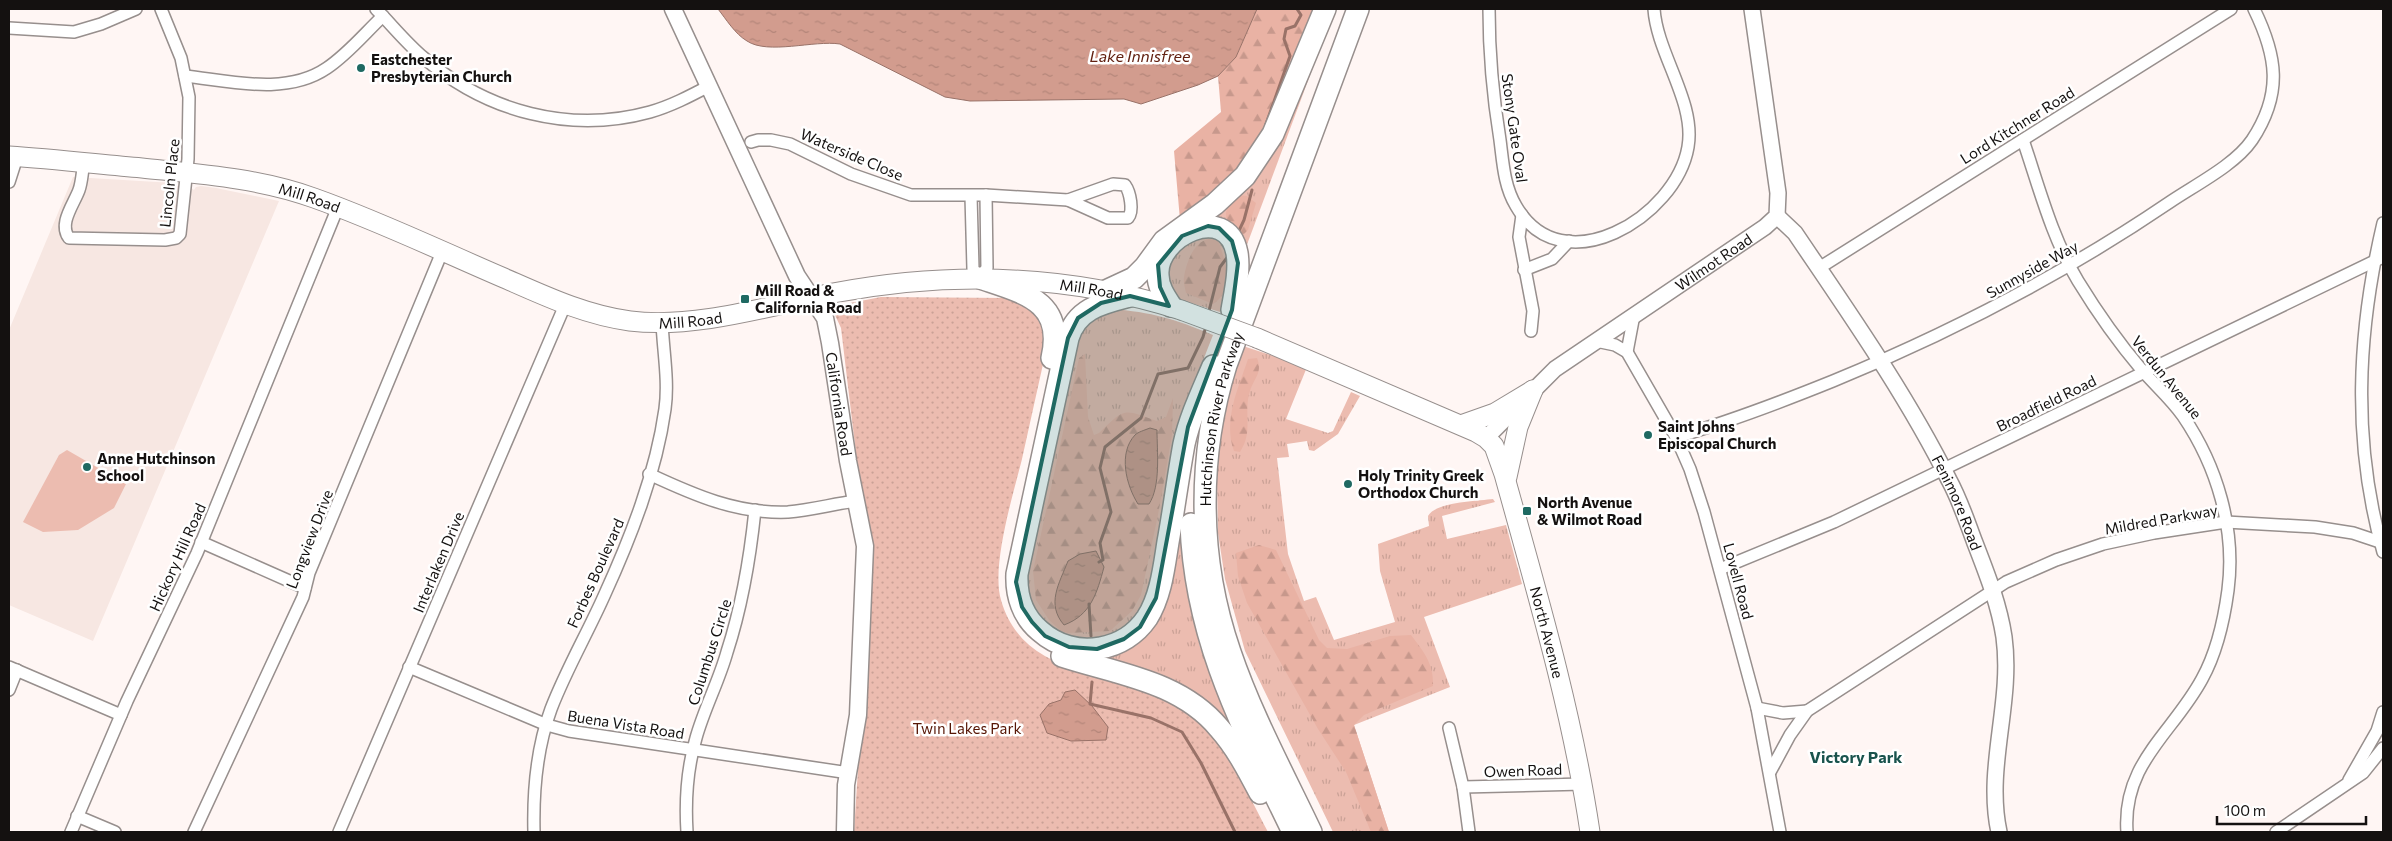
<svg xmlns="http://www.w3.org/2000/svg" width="2392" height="841" font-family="Commissioner,sans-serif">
  <defs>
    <pattern id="grass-tufts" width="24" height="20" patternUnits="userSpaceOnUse" patternTransform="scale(1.25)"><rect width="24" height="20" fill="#ecbcb0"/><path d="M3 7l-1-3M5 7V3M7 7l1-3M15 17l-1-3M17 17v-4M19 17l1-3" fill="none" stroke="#caa196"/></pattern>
    <pattern id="forest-firs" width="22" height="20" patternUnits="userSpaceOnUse" patternTransform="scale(1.25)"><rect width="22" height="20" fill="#e9b2a4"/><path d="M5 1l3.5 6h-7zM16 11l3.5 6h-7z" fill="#c7988c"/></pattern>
    <pattern id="park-dots" width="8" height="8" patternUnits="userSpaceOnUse" patternTransform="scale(1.25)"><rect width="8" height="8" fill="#ecbcb0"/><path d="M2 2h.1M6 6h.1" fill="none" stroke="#caa196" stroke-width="1.8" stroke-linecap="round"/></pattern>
    <pattern id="water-ripples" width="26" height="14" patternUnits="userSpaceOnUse" patternTransform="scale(1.25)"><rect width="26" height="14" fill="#d29c8e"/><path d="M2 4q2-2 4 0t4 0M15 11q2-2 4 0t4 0" fill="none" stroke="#b38579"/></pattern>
  </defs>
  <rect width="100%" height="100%" fill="#fff6f4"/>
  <polygon fill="#f7e7e2" points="73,177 174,183 176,186 191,188 194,190 196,187 201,186 216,188 279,201 93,641 9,605 9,330"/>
  <g fill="url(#grass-tufts)">
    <polygon points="1325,35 1242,258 1211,221"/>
    <polygon points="1201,232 1229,244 1231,274 1220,312 1175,298 1163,269 1170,253"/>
    <path d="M1111 309C1152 312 1175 319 1213 335L1186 404 1152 584 1143 608 1119 633 1079 643 1054 635 1034 616 1024 589 1076 334 1082 323Z"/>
    <path d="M1243 346 1307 367 1286 419 1328 433 1333 431 1351 392 1360 396 1338 434 1314 451 1309 450 1307 441 1287 444 1289 457 1277 458 1288 554 1304 601 1316 597 1334 640 1395 622 1380 571 1378 544 1429 526 1428 516C1435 502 1478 501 1493 499L1495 502 1442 516 1447 539 1506 525 1522 584 1424 617 1450 687 1354 725 1389 832H1333L1245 651 1225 579 1218 533 1217 482 1221 422 1227 394Z"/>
    <polygon points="1176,538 1182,539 1190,602 1200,647 1236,737 1084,654 1126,645"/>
  </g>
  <g fill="url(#forest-firs)">
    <polygon points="1257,9 1317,9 1257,153 1235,177 1180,220 1174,151 1221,112 1218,76 1236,57"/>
    <path d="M1239 195 1247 196 1256 203 1248 230 1243 235C1223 221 1219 212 1239 195Z"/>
    <path d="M1209 239 1218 240C1225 260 1236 289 1213 304L1186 293C1185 288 1183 282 1184 277 1186 263 1194 241 1209 239Z"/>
    <path d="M1085 354 1088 417 1094 435 1099 433C1125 408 1122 408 1157 421L1166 417 1173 398 1172 435 1158 515 1141 595 1132 611 1110 631 1068 633 1061 631 1049 620 1036 600 1033 571 1079 358Z"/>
    <path d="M1257 358C1263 373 1254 378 1250 391 1243 413 1254 431 1240 452L1234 451C1223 420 1238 389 1248 359Z"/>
    <path d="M1259 545 1276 550 1319 640 1327 648 1347 649 1390 636 1411 635C1424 652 1434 664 1433 686L1364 715 1354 725 1389 832H1371L1346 772 1318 729 1247 603 1238 576 1236 553Z"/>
  </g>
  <path fill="url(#park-dots)" d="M881 297 1008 298C1034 303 1040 313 1049 337 1040 378 1031 418 1022 459 1013 495 991 566 1001 600 1022 673 1099 670 1157 695 1166 698 1178 701 1185 707 1224 738 1245 789 1268 832H854L858 769 867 698 873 542 858 470 841 328 835 315 840 305Z"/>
  <polygon fill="#ecbcb0" points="67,450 126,484 114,508 78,530 43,532 23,522 59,455"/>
  <g fill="url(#water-ripples)" stroke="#997268">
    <path d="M718 9H1257L1236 57 1218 76 1198 85 1141 104 1124 99 970 101 945 97 840 44C814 40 768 55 747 41 735 34 726 19 718 9Z"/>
    <path d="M1150 428 1157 430C1157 451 1161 486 1149 504H1138C1126 485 1118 453 1135 435 1138 432 1145 430 1150 428Z"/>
    <path d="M1096 551 1104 567C1097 593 1091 615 1064 625 1046 604 1059 584 1068 561L1080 554Z"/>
    <polygon points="1075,690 1092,706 1108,727 1106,740 1071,741 1047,733 1040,715 1049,704 1061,700 1065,692"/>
  </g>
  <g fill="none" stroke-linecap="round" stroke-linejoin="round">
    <g stroke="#997268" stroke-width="3">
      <polyline points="1266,124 1290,56 1284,39 1286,29 1295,26 1301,15 1297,9"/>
      <polyline points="1237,235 1244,220 1252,190"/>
      <polyline points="1208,315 1220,267 1229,255"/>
      <polyline points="1099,562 1103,560 1100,543 1111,512 1100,468 1105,447 1141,418 1158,374 1188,368 1203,337 1206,326"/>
      <polyline points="1089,604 1091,636"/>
      <polyline points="1092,682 1090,704 1151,718 1182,732 1201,763 1235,832"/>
    </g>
    <g stroke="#978f8d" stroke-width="14">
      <g id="minor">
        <path d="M376 9C392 25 406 43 424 58 487 112 570 134 650 112 671 106 690 96 709 86"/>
        <path d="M1489 9C1489 53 1493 97 1500 140 1503 163 1504 186 1516 206 1562 286 1676 217 1688 147 1696 102 1657 54 1654 9"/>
        <polyline points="9,28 74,32 101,24 136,9"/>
        <path d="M185 76C231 81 286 96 327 68 348 54 365 33 383 16"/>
        <path d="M2023 140C2039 187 2052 238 2078 281 2097 312 2118 342 2141 369 2155 385 2171 399 2183 416 2217 466 2236 529 2228 590 2224 620 2217 652 2202 679 2173 733 2122 763 2127 832"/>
        <polyline points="751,142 758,140 771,140 790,144 851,174 911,195 986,195 1068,200"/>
        <path d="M84 163C82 172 82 182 79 190 74 204 58 224 69 238L165 240 176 238 180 234 188 159 189 97 181 58 161 9"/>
        <polyline points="9,182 17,157"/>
        <path d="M1113 184 1125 185C1130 192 1134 211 1128 218H1108L1068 200Z"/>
        <polyline points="971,196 973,269 980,278 987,268 986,195"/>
        <polyline points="1522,215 1519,237 1533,311 1531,331"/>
        <path d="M2383 223C2357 334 2352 441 2383 552"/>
        <polyline points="1819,268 2231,9"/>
        <polyline points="1524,270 1552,259 1569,241"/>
        <polyline points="1596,341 1615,345 1627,352 1676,437 1690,469 1704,512 1757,708 1780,832"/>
        <polyline points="1627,352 1634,315"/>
        <path d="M1676 437C1729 422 1781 402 1833 381 1952 332 2064 274 2170 202 2195 185 2235 165 2252 140 2283 93 2277 56 2254 9"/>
        <path d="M649 474C694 495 737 514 788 512 811 510 833 504 856 501"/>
        <polyline points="201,542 305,588"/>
        <polyline points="1720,569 1834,522 2383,257"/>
        <polyline points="9,667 121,715"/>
        <polyline points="409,667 547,725 569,731 849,773"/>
        <polyline points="9,690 17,670"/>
        <polyline points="1757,708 1783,713 1807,711"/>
        <polyline points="1449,728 1463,787 1469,832"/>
        <polyline points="1770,772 1790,735 1807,711 2006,582 2056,560 2103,544 2154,533 2226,522 2315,527 2353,533 2383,543"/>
        <polyline points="2349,780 2377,731 2383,712"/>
        <polyline points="1463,787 1583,784"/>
        <polyline points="77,816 115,832"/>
        <polyline points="71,832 127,701 197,553 338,207"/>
        <polyline points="194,832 303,597 309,573 442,252"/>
        <polyline points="339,832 565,305"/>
        <path d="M534 832C533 792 537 747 551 709 566 670 587 634 604 596 631 537 656 473 665 409 669 381 663 350 662 322"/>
        <path d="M687 832C685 800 687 769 696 738 704 709 719 681 727 652 742 606 750 558 755 510"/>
        <polyline points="2276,832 2363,773 2383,748"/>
      </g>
    </g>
    <g stroke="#978f8d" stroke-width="18">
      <g id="tertiary">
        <path id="s1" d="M1777 216 1795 233C1849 313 1906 394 1949 480 1960 500 1967 522 1975 543 1987 574 1999 604 2004 637 2013 703 1985 767 1999 832"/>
        <path id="s2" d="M1486 438 1555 369 1765 227 1777 216 1778 193 1752 9"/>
      </g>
    </g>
    <g stroke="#978f8d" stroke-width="19">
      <g id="secondary">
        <path id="s3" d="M673 9 797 276 825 318 830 343 848 461 865 546 858 715 846 785 845 832"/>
      </g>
    </g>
    <g stroke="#978f8d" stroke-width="21">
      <g id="primary">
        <path id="s4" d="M9 156C53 159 97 164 142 168 199 174 259 178 314 198 379 221 441 251 504 278 545 296 585 315 630 321 695 329 769 306 833 293 949 271 1067 274 1181 310"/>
        <path id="s5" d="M1257 338 1476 432 1486 438 1494 446 1504 474C1537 593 1572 711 1590 832"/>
        <polyline points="1461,425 1495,413 1533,390"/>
        <polyline points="1507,477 1518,427 1533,390"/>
      </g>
    </g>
    <g stroke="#978f8d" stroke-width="24">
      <g id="motorway">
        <path d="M980 278C1024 293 1065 301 1052 358"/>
        <polyline points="1106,291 1134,278 1145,267 1164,241 1215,204 1245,176 1273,134 1325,9"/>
        <path d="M1130 296C1103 303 1077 308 1068 338L1017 574C1016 596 1023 617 1040 631 1057 646 1079 652 1100 648 1119 645 1136 634 1147 618 1161 596 1164 567 1168 542 1174 509 1178 477 1184 444 1190 417 1202 392 1213 366"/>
        <path d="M1171 306C1165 297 1158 287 1158 275 1155 236 1227 201 1237 253 1240 271 1235 292 1232 310"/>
        <path d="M1191 524C1195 641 1244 730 1293 832"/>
        <path d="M1062 656C1117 674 1180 681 1219 728 1236 747 1248 770 1260 793"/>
        <path id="s6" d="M1311 832C1283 773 1251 714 1230 652 1198 560 1197 458 1226 365L1358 9"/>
      </g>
    </g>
    <use href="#minor" stroke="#fff" stroke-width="11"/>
    <use href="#tertiary" stroke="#fff" stroke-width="15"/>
    <use href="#secondary" stroke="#fff" stroke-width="16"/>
    <use href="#primary" stroke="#fff" stroke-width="19"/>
    <use href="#motorway" stroke="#fff" stroke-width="21"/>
    <g stroke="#978f8d" stroke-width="21" stroke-linecap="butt">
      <polyline id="primary-bridge" points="1181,310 1257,338"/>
    </g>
    <use href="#primary-bridge" stroke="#fff" stroke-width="19"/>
  </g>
  <path fill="#1f6962" fill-opacity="0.2" stroke="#1f6962" stroke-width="4" stroke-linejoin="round" d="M1208 226 1219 228 1232 241 1238 263 1232 310 1188 427 1156 598 1140 627 1124 639 1097 649 1069 647 1045 636 1032 622 1022 607 1016 582 1068 338 1078 318 1101 303 1130 296 1169 306 1160 287 1158 265 1182 236Z"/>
  <g fill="#1f6962" stroke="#fff" stroke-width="2">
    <circle cx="361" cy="68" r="5"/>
    <rect x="740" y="294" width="10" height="10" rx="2.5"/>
    <circle cx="1648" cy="435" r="5"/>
    <circle cx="87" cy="467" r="5"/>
    <circle cx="1348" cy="484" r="5"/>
    <rect x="1522" y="506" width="10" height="10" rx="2.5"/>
  </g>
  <g text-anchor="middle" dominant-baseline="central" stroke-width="5" stroke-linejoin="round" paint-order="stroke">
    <g font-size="15" font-weight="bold" fill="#141110" stroke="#fff" text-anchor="start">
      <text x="371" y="59">Eastchester<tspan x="371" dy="17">Presbyterian Church</tspan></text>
      <text x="755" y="290">Mill Road &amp;<tspan x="755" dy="17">California Road</tspan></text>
      <text x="1658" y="426">Saint Johns<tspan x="1658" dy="17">Episcopal Church</tspan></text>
      <text x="97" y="458">Anne Hutchinson<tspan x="97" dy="17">School</tspan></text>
      <text x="1358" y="475">Holy Trinity Greek<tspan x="1358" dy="17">Orthodox Church</tspan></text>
      <text x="1537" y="502">North Avenue<tspan x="1537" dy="17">&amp; Wilmot Road</tspan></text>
    </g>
    <g font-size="15" fill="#141110" stroke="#fff">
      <text transform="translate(2017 125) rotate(-32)">Lord Kitchner Road</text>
      <text transform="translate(1515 128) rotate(82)">Stony Gate Oval</text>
      <text transform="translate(852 154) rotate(23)">Waterside Close</text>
      <text transform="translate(169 183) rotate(-84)">Lincoln Place</text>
      <text stroke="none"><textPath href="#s4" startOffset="304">Mill Road</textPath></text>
      <text stroke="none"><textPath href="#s2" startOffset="289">Wilmot Road</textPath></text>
      <text transform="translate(2032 269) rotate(-29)">Sunnyside Way</text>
      <text stroke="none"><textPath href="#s4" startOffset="1114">Mill Road</textPath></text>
      <text stroke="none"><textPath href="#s4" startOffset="709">Mill Road</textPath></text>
      <text transform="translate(2167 377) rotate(51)">Verdun Avenue</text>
      <text transform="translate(2046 403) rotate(-26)">Broadfield Road</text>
      <text stroke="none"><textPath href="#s3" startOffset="432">California Road</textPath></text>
      <text stroke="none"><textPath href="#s6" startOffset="435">Hutchinson River Parkway</textPath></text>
      <text stroke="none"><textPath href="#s1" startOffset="340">Fenimore Road</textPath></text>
      <text transform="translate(2161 519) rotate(-10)">Mildred Parkway</text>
      <text transform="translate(309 539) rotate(-69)">Longview Drive</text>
      <text transform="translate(177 557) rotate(-66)">Hickory Hill Road</text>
      <text transform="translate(438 562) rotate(-67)">Interlaken Drive</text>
      <text transform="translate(595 573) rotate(-66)">Forbes Boulevard</text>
      <text transform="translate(1739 581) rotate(75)">Lovell Road</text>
      <text stroke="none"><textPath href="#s5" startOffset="455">North Avenue</textPath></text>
      <text transform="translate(709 652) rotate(-72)">Columbus Circle</text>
      <text transform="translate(626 724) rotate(9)">Buena Vista Road</text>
      <text transform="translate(1523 770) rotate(-2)">Owen Road</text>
    </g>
    <g font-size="15" fill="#561605" stroke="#fff">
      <text x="967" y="728">Twin Lakes Park</text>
    </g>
    <g font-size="16" font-style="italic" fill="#622111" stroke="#fff">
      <text x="1140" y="55">Lake Innisfree</text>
    </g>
    <g font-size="16" font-weight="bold" fill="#19534d" stroke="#fff">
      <text x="1856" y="756">Victory Park</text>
    </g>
  </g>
  <rect width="2392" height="841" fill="none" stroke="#141110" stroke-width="20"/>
  <path d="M2217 816v8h149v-8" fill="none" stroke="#141110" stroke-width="2.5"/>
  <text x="2224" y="816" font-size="15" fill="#141110" stroke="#ffffff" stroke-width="4" paint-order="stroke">100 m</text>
</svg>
